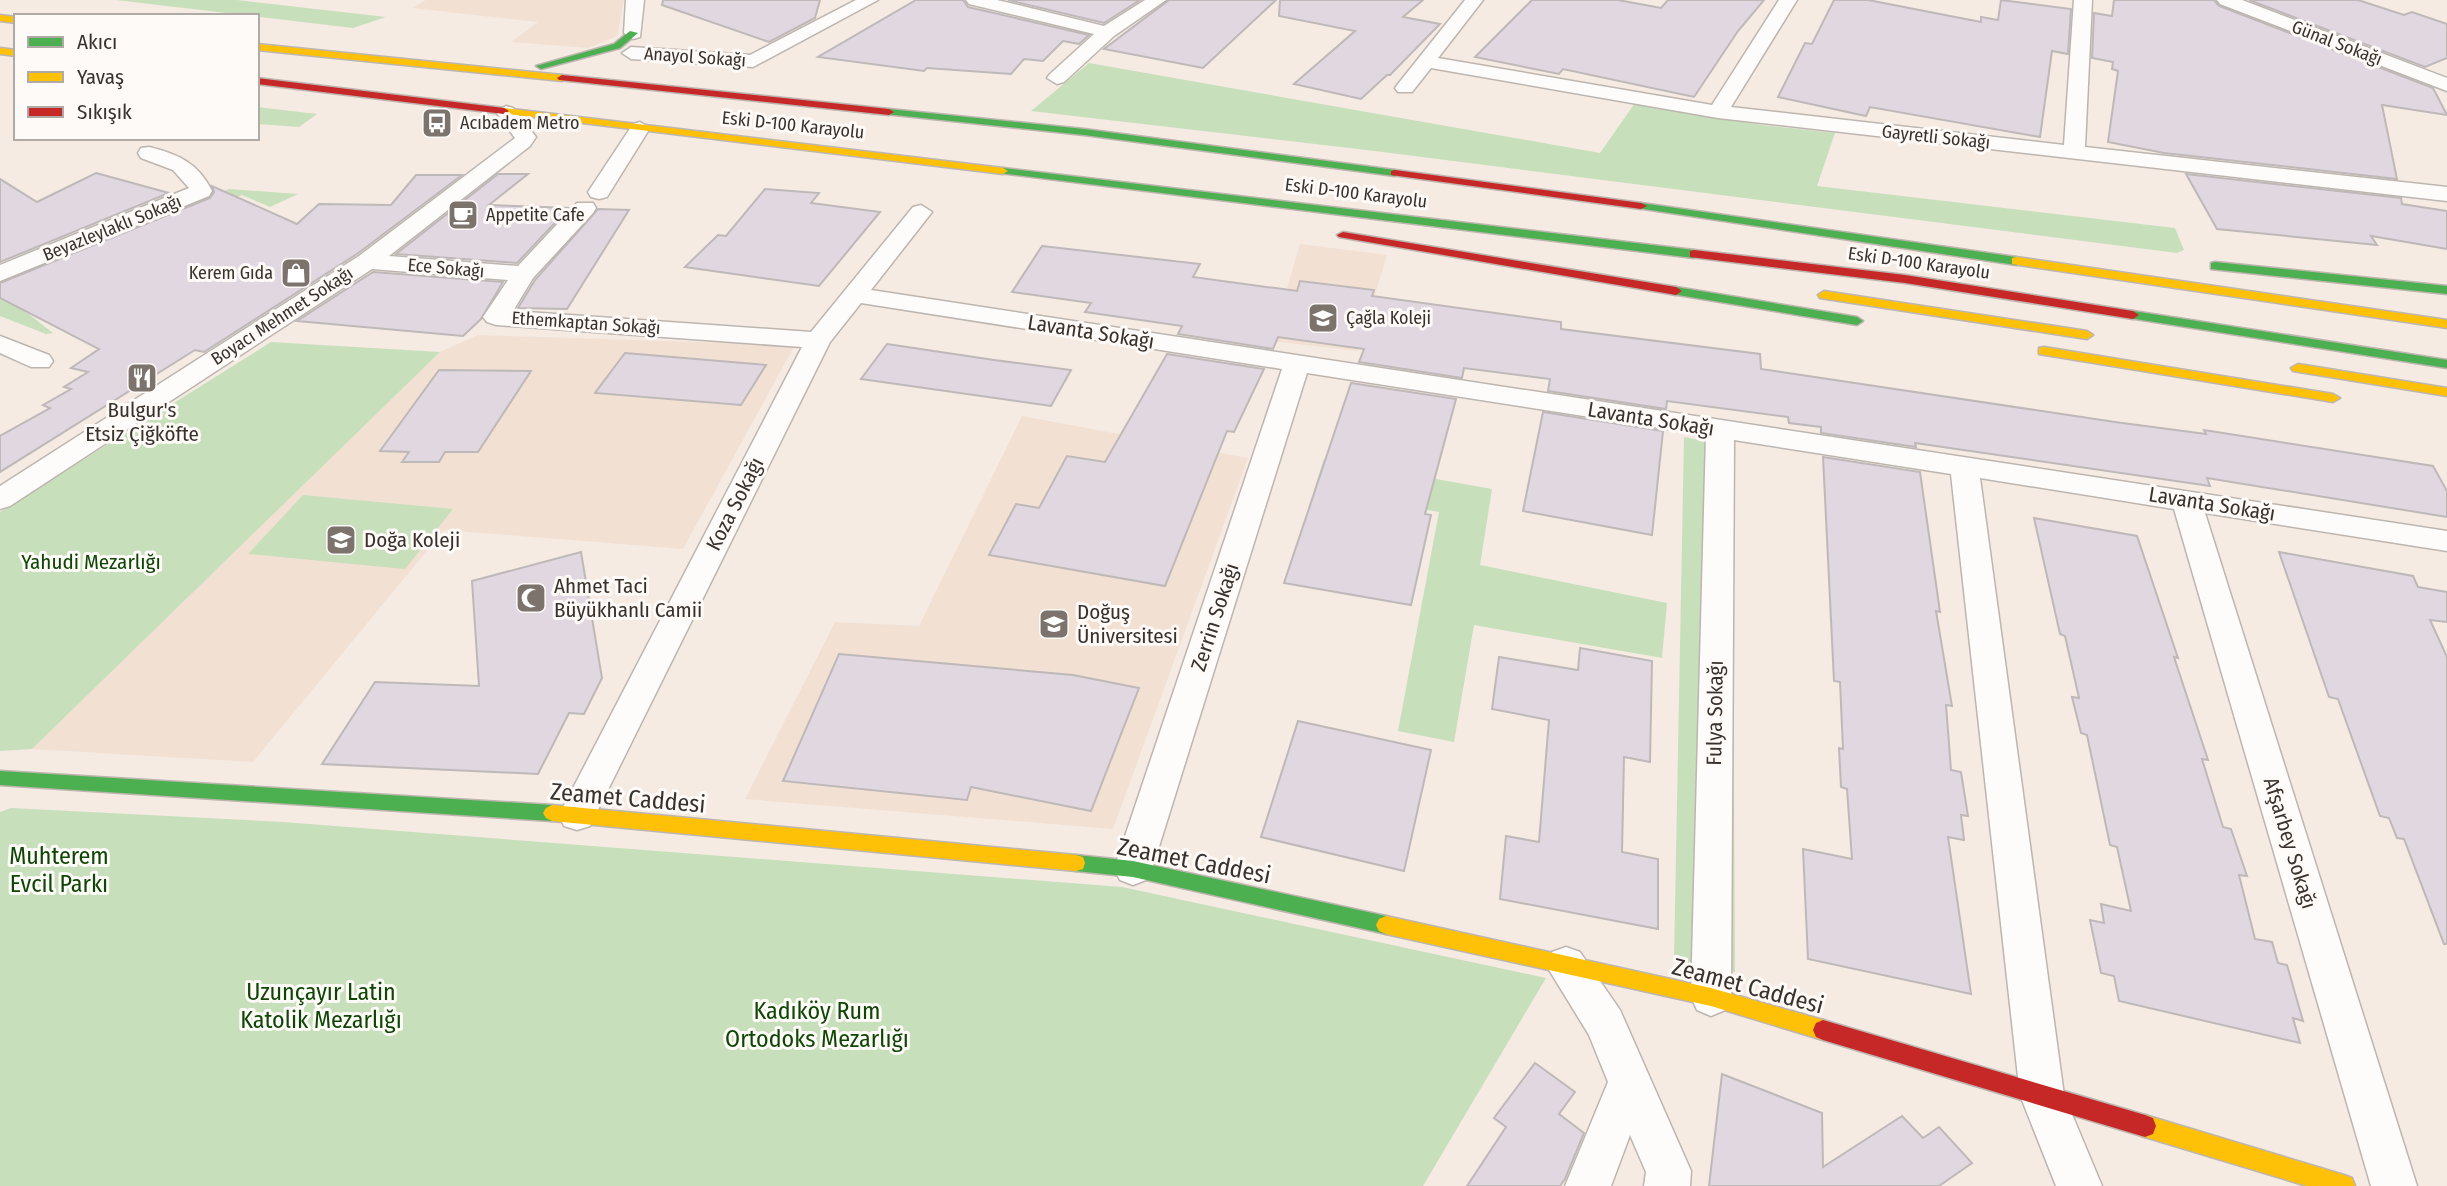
<svg xmlns="http://www.w3.org/2000/svg" width="2447" height="1186" font-family="'Fira Sans Condensed',sans-serif">
  <rect width="100%" height="100%" fill="#f5ebe3"/>
  <g fill="#f2e0d3">
    <polygon points="426,0 624,0 617,36 589,48 511,42 538,22 412,8"/>
    <polygon points="1300,244 1387,255 1358,351 1271,341"/>
    <polygon points="478,335 795,345 683,549 444,530 253,762 32,749 440,352"/>
    <polygon points="1022,416 1248,458 1113,829 745,799 835,622 919,626"/>
  </g>
  <g fill="#c7dfbb">
    <polygon points="116,0 237,0 386,17 353,28"/>
    <polygon points="1089,63 1600,153 1635,103 1762,125 1835,133 1817,186 2175,228 2184,250 2177,253 1375,151 1031,111"/>
    <polygon points="257,107 317,114 299,127 257,124"/>
    <polygon points="229,189 298,194 270,207 242,195 167,227 152,221"/>
    <polygon points="0,287 13,302 53,333 46,334 0,316"/>
    <polygon points="271,342 440,352 32,749 0,751 0,512"/>
    <polygon points="1684,437 1732,447 1735,972 1674,960"/>
    <polygon points="1324,459 1492,489 1480,565 1667,603 1662,658 1474,625 1454,742 1398,731 1439,512 1314,490"/>
    <polygon points="303,495 453,509 405,569 248,554"/>
    <polygon points="11,808 283,822 1122,887 1546,978 1423,1186 0,1186 0,812"/>
  </g>
  <g fill="#e1d7e1" stroke="#beb8b8" stroke-width="2">
    <polygon points="663,0 820,0 815,18 769,42 662,5"/>
    <polygon points="916,0 963,0 968,7 1089,35 1079,44 1063,41 1043,61 1024,59 1011,74 927,68 924,71 818,57"/>
    <polygon points="1008,0 1140,0 1104,23"/>
    <polygon points="1169,0 1276,0 1203,68 1104,49"/>
    <polygon points="1280,0 1423,0 1403,17 1440,24 1390,75 1387,75 1361,99 1294,84 1355,31 1279,16"/>
    <polygon points="1532,0 1618,0 1661,8 1668,0 1764,0 1738,31 1694,97 1563,69 1559,74 1475,57"/>
    <polygon points="1834,0 1868,0 1981,22 1981,17 1998,20 2001,0 2071,9 2068,54 2052,51 2040,137 1870,107 1866,116 1778,97 1805,43 1812,44"/>
    <polygon points="2114,0 2214,0 2219,6 2433,88 2447,115 2382,105 2397,179 2164,153 2108,142 2118,71 2112,69 2113,62 2092,58 2094,13 2112,16"/>
    <polygon points="2249,0 2358,0 2404,15 2412,12 2447,24 2447,58 2425,67"/>
    <polygon points="96,173 169,193 0,262 0,179 37,202"/>
    <polygon points="498,174 528,174 489,205 569,208 517,263 396,254"/>
    <polygon points="2186,174 2401,198 2402,204 2447,211 2447,249 2371,236 2377,245 2217,229"/>
    <polygon points="416,175 462,175 357,254 204,352 195,350 0,472 0,436 50,408 43,405 71,389 64,387 88,372 71,368 99,349 0,298 0,283 210,198 214,192 212,186 297,224 319,204 391,205"/>
    <polygon points="765,189 819,193 811,203 880,212 819,286 685,267 718,235 726,236"/>
    <polygon points="598,209 629,210 567,309 518,308 535,280"/>
    <polygon points="1042,246 1200,264 1193,277 1297,291 1300,281 1374,290 1372,296 1561,322 1561,329 1760,354 1761,369 2115,422 2206,434 2204,430 2433,466 2447,491 2447,517 2207,478 2210,486 1915,443 1916,447 1821,433 1821,427 1789,423 1788,417 1667,401 1666,409 1548,391 1550,379 1464,368 1462,378 1359,362 1364,349 1278,337 1273,349 1178,334 1182,326 1085,312 1091,303 1012,292"/>
    <polygon points="373,272 503,282 481,319 463,336 297,321"/>
    <polygon points="887,344 994,360 1071,370 1051,406 861,379"/>
    <polygon points="625,353 766,365 741,405 595,393"/>
    <polygon points="1167,354 1264,369 1234,432 1227,431 1165,586 989,555 1016,504 1039,508 1067,456 1105,462"/>
    <polygon points="439,370 531,371 478,452 445,452 439,462 402,462 409,452 380,451"/>
    <polygon points="1351,383 1456,399 1425,514 1431,515 1411,605 1284,583"/>
    <polygon points="1543,412 1663,431 1652,535 1523,511"/>
    <polygon points="1823,457 1920,472 1940,612 1936,611 1952,706 1946,705 1951,770 1961,772 1968,816 1961,815 1964,840 1948,837 1971,994 1808,959 1803,849 1852,859 1847,789 1841,787 1839,748 1843,749 1840,682 1834,681"/>
    <polygon points="2034,518 2137,536 2178,658 2174,657 2208,760 2202,759 2223,827 2231,829 2247,876 2239,875 2255,939 2272,942 2278,963 2287,965 2303,1021 2293,1018 2300,1043 2119,1001 2114,976 2101,973 2090,920 2104,923 2101,904 2131,911 2117,847 2110,845 2087,735 2081,733 2072,697 2079,698 2065,636 2060,634"/>
    <polygon points="581,552 602,678 584,714 569,713 538,774 322,764 375,682 479,686 472,581"/>
    <polygon points="2279,552 2413,576 2418,587 2447,592 2447,622 2430,620 2447,657 2447,944 2444,944 2404,839 2397,838 2389,818 2380,816 2338,699 2329,697"/>
    <polygon points="1580,648 1652,661 1650,762 1624,757 1622,852 1658,859 1658,929 1500,899 1506,836 1539,842 1549,720 1492,709 1499,657 1578,670"/>
    <polygon points="839,654 1073,675 1139,688 1091,811 971,787 967,800 783,781"/>
    <polygon points="1298,721 1431,750 1404,871 1261,837"/>
    <polygon points="1535,1063 1575,1092 1559,1114 1584,1133 1565,1179 1560,1186 1467,1186 1506,1127 1494,1118"/>
    <polygon points="1722,1074 1822,1113 1823,1167 1902,1116 1923,1138 1939,1127 1972,1163 1939,1186 1709,1186"/>
  </g>
  <g fill="none" stroke-linecap="round" stroke-linejoin="round">
    <g stroke="#bdb5af" stroke-width="3">
      <g id="street">
        <polygon points="626,0 644,0 640,37 633,39 624,33"/>
        <polygon points="856,0 878,0 753,67 631,59 622,53 631,47 750,55"/>
        <polygon points="966,0 997,0 1104,26 1145,0 1166,0 1114,36 1064,82 1057,84 1047,78 1050,74 1094,34 969,4"/>
        <polygon points="1465,0 1483,0 1438,58 1712,105 1779,0 1797,0 1731,107 2064,145 2074,0 2092,0 2085,147 2447,187 2447,201 1718,118 1431,68 1412,92 1398,92 1395,88 1398,84"/>
        <polygon points="2217,0 2242,0 2447,78 2447,91 2220,4"/>
        <polygon points="506,106 513,108 536,137 530,146 389,256 518,266 577,203 593,203 596,208 593,213 533,278 513,311 811,332 913,207 921,205 932,212 871,290 2447,531 2447,551 2205,513 2417,1186 2371,1186 2174,509 1980,478 2064,1095 2102,1186 2056,1186 2020,1095 1951,474 1734,440 1731,997 1725,1010 1711,1016 1697,1010 1691,997 1706,435 1307,373 1152,869 1146,880 1133,885 1120,880 1114,869 1282,369 861,303 830,342 590,826 577,830 564,826 559,815 802,347 496,325 487,322 483,317 508,280 372,269 10,506 0,509 0,486 359,256 515,138 496,112"/>
        <polygon points="640,122 650,128 607,197 599,199 591,197 588,192 633,124"/>
        <path d="M149 147C178 154 198 163 212 191L209 196 0 281V265L189 188 173 170 141 158 138 153 141 148Z"/>
        <polygon points="0,336 49,355 53,361 49,367 31,367 0,353"/>
        <polygon points="1566,947 1580,952 1620,1010 1691,1171 1690,1186 1644,1186 1646,1172 1630,1135 1611,1186 1565,1186 1608,1082 1589,1035 1546,965 1552,952"/>
      </g>
    </g>
    <g stroke="#bdb5af" stroke-width="3">
      <g id="fast">
        <polygon points="630,31 638,33 620,48 541,69 536,66 614,44"/>
        <polygon points="889,109 1084,129 1395,170 1400,173 1395,176 1084,135 885,114 884,112"/>
        <polygon points="1003,168 1694,250 1700,254 1694,258 999,173 999,169"/>
        <polygon points="1641,203 2016,257 2022,261 2016,265 1637,208 1637,204"/>
        <polygon points="2215,262 2447,286 2447,294 2211,269 2211,263"/>
        <polygon points="1676,287 1857,317 1863,321 1857,325 1672,294 1672,288"/>
        <polygon points="2133,311 2447,360 2447,368 2129,318 2129,312"/>
        <polygon points="0,771 552,805 558,808 561,813 558,818 552,821 0,785"/>
        <polygon points="1076,855 1133,861 1386,916 1393,919 1396,925 1393,931 1386,934 1133,877 1076,871 1069,869 1067,863 1069,857"/>
      </g>
    </g>
    <g stroke="#bdb5af" stroke-width="3">
      <g id="slow">
        <polygon points="0,15 16,17 16,23 0,21"/>
        <polygon points="257,44 562,75 567,78 562,81 257,50"/>
        <polygon points="0,48 16,50 16,56 0,54"/>
        <polygon points="504,108 1003,168 1008,171 1003,174 500,113 499,111"/>
        <polygon points="2016,257 2447,320 2447,328 2012,264 2012,258"/>
        <polygon points="1824,291 2087,331 2093,335 2087,339 1820,298 1818,295"/>
        <polygon points="2044,347 2333,394 2340,398 2333,402 2039,354 2039,348"/>
        <polygon points="2298,364 2447,388 2447,396 2293,371 2291,368"/>
        <polygon points="552,805 1076,855 1083,857 1085,863 1083,869 1076,871 552,821 546,818 543,813 546,808"/>
        <polygon points="1386,916 1711,988 1823,1020 1830,1023 1833,1030 1830,1037 1823,1040 1711,1006 1386,934 1379,931 1376,925 1379,919"/>
        <polygon points="2145,1115 2344,1175 2352,1178 2355,1186 2307,1186 2145,1137 2137,1134 2134,1126 2137,1118"/>
      </g>
    </g>
    <g stroke="#bdb5af" stroke-width="3">
      <g id="jam">
        <polygon points="562,75 889,109 894,112 889,115 559,80 557,78"/>
        <polygon points="257,78 504,108 509,111 504,114 257,84"/>
        <polygon points="1395,170 1641,203 1647,206 1641,209 1391,175 1391,171"/>
        <polygon points="1343,232 1676,287 1682,291 1676,295 1339,237 1337,235"/>
        <polygon points="1694,250 1905,275 2133,311 2139,315 2133,319 1905,283 1690,257 1690,251"/>
        <polygon points="1823,1020 2145,1115 2153,1118 2156,1126 2153,1134 2145,1137 1823,1040 1816,1037 1813,1030 1816,1023"/>
      </g>
    </g>
    <use href="#street" fill="#fefcfb" fill-rule="evenodd"/>
    <use href="#fast" fill="#4caf50" fill-rule="evenodd"/>
    <use href="#slow" fill="#ffc107" fill-rule="evenodd"/>
    <use href="#jam" fill="#c62828" fill-rule="evenodd"/>
  </g>
  <defs>
    <g id="bus-square" transform="scale(1.575)"><rect x="-9" y="-9" width="18" height="18" rx="4" fill="#7b736c" stroke="#fefaf8"/><path d="M-5-6H5V4H4V6H2V4H-2V6H-4V4H-5ZM-3.5-4V0h7V-4ZM-3.5 1.2v1.5H-2V1.2ZM2 1.2v1.5H3.5V1.2Z" fill="#fff"/></g>
    <g id="cafe-square" transform="scale(1.575)"><rect x="-9" y="-9" width="18" height="18" rx="4" fill="#7b736c" stroke="#fefaf8"/><path d="M-5.5-4.5H6V0H3Q3 3.5 0 3.5H-2.5Q-5.5 3.5-5.5 0ZM3-3.2v2h1.7v-2ZM-6 4.5H4V6H-6Z" fill="#fff"/></g>
    <g id="shop-square" transform="scale(1.575)"><rect x="-9" y="-9" width="18" height="18" rx="4" fill="#7b736c" stroke="#fefaf8"/><path d="M-5-2.5h2.3a2.7 3.5 0 0 1 5.4 0H5L5.5 6h-11ZM-1.5-2.5h3a1.5 2.3 0 0 0-3 0Z" fill="#fff"/></g>
    <g id="school-square" transform="scale(1.575)"><rect x="-9" y="-9" width="18" height="18" rx="4" fill="#7b736c" stroke="#fefaf8"/><path d="M0-5L7-2L0 1L-7-2ZM-4 1L0 2.5L4 1V4Q0 6-4 4Z" fill="#fff"/></g>
    <g id="restaurant-square" transform="scale(1.575)"><rect x="-9" y="-9" width="18" height="18" rx="4" fill="#7b736c" stroke="#fefaf8"/><path d="M-5-6h1v4h1v-4h1v4h1v-4h1v5L-1.5 .5V6h-2V.5L-5-1ZM5-6V6H3V1.5H1.5Q1.5-4 5-6Z" fill="#fff"/></g>
    <g id="mosque-square" transform="scale(1.575)"><rect x="-9" y="-9" width="18" height="18" rx="4" fill="#7b736c" stroke="#fefaf8"/><path d="M3.5-4.9A6 6 0 1 0 3.5 4.9A5 5 0 1 1 3.5-4.9Z" fill="#fff"/></g>
    <g id="university-square" transform="scale(1.575)"><rect x="-9" y="-9" width="18" height="18" rx="4" fill="#7b736c" stroke="#fefaf8"/><path d="M0-5L7-2L0 1L-7-2ZM-4 1L0 2.5L4 1V4Q0 6-4 4Z" fill="#fff"/></g>
  </defs>
  <g fill-rule="evenodd">
    <use href="#bus-square" x="437" y="123"/>
    <use href="#cafe-square" x="463" y="215"/>
    <use href="#shop-square" x="296" y="273"/>
    <use href="#school-square" x="1323" y="318"/>
    <use href="#restaurant-square" x="142" y="378"/>
    <use href="#school-square" x="341" y="540"/>
    <use href="#mosque-square" x="531" y="598"/>
    <use href="#university-square" x="1054" y="624"/>
  </g>
  <g text-anchor="middle" dominant-baseline="central" stroke-width="6" stroke-linejoin="round" paint-order="stroke">
    <g font-size="18" fill="#39322c" stroke="#fefaf8">
      <text transform="translate(2337 43) rotate(21)">Günal Sokağı</text>
      <text transform="translate(695 57) rotate(4)">Anayol Sokağı</text>
      <text transform="translate(793 125) rotate(6)">Eski D-100 Karayolu</text>
      <text transform="translate(1936 137) rotate(6)">Gayretli Sokağı</text>
      <text transform="translate(1356 193) rotate(7)">Eski D-100 Karayolu</text>
      <text transform="translate(112 228) rotate(-22)">Beyazleylaklı Sokağı</text>
      <text transform="translate(1919 263) rotate(8)">Eski D-100 Karayolu</text>
      <text transform="translate(446 268) rotate(5)">Ece Sokağı</text>
      <text transform="translate(282 316) rotate(-33)">Boyacı Mehmet Sokağı</text>
      <text transform="translate(586 323) rotate(4)">Ethemkaptan Sokağı</text>
    </g>
    <g font-size="18" fill="#39322c" stroke="#fefaf8" text-anchor="start">
      <text x="460" y="123">Acıbadem Metro</text>
      <text x="486" y="215">Appetite Cafe</text>
      <text x="273" y="273" text-anchor="end">Kerem Gıda</text>
      <text x="1346" y="318">Çağla Koleji</text>
    </g>
    <g font-size="21" fill="#39322c" stroke="#fefaf8">
      <text transform="translate(1091 332) rotate(9)">Lavanta Sokağı</text>
      <text transform="translate(1651 419) rotate(9)">Lavanta Sokağı</text>
      <text transform="translate(735 504) rotate(-63)">Koza Sokağı</text>
      <text transform="translate(2212 504) rotate(9)">Lavanta Sokağı</text>
      <text transform="translate(1215 617) rotate(-72)">Zerrin Sokağı</text>
      <text transform="translate(1715 713) rotate(-89)">Fulya Sokağı</text>
      <text transform="translate(2290 843) rotate(73)">Afşarbey Sokağı</text>
    </g>
    <g font-size="21" fill="#39322c" stroke="#fefaf8" text-anchor="start">
      <text x="142" y="410" text-anchor="middle">Bulgur's<tspan x="142" dy="24">Etsiz Çiğköfte</tspan></text>
      <text x="364" y="540">Doğa Koleji</text>
      <text x="554" y="586">Ahmet Taci<tspan x="554" dy="24">Büyükhanlı Camii</tspan></text>
      <text x="1077" y="612">Doğuş<tspan x="1077" dy="24">Üniversitesi</tspan></text>
    </g>
    <g font-size="21" fill="#0e4605" stroke="#fefaf8">
      <text x="91" y="562">Yahudi Mezarlığı</text>
    </g>
    <g font-size="24" fill="#39322c" stroke="#fefaf8">
      <text transform="translate(628 798) rotate(5)">Zeamet Caddesi</text>
      <text transform="translate(1194 861) rotate(11)">Zeamet Caddesi</text>
      <text transform="translate(1748 986) rotate(15)">Zeamet Caddesi</text>
    </g>
    <g font-size="24" fill="#0e4605" stroke="#fefaf8">
      <text x="59" y="856">Muhterem<tspan x="59" dy="28">Evcil Parkı</tspan></text>
      <text x="321" y="992">Uzunçayır Latin<tspan x="321" dy="28">Katolik Mezarlığı</tspan></text>
      <text x="817" y="1011">Kadıköy Rum<tspan x="817" dy="28">Ortodoks Mezarlığı</tspan></text>
    </g>
  </g>
  <rect x="14" y="14" width="245" height="126" fill="#fefaf8" stroke="#afaaa6" stroke-width="2"/>
  <rect x="28" y="37" width="35" height="10" fill="#4caf50" stroke="#afaaa6" stroke-width="2"/>
  <text x="77" y="49" font-size="21" fill="#39322c">Akıcı</text>
  <rect x="28" y="72" width="35" height="10" fill="#ffc107" stroke="#afaaa6" stroke-width="2"/>
  <text x="77" y="84" font-size="21" fill="#39322c">Yavaş</text>
  <rect x="28" y="107" width="35" height="10" fill="#c62828" stroke="#afaaa6" stroke-width="2"/>
  <text x="77" y="119" font-size="21" fill="#39322c">Sıkışık</text>
</svg>
